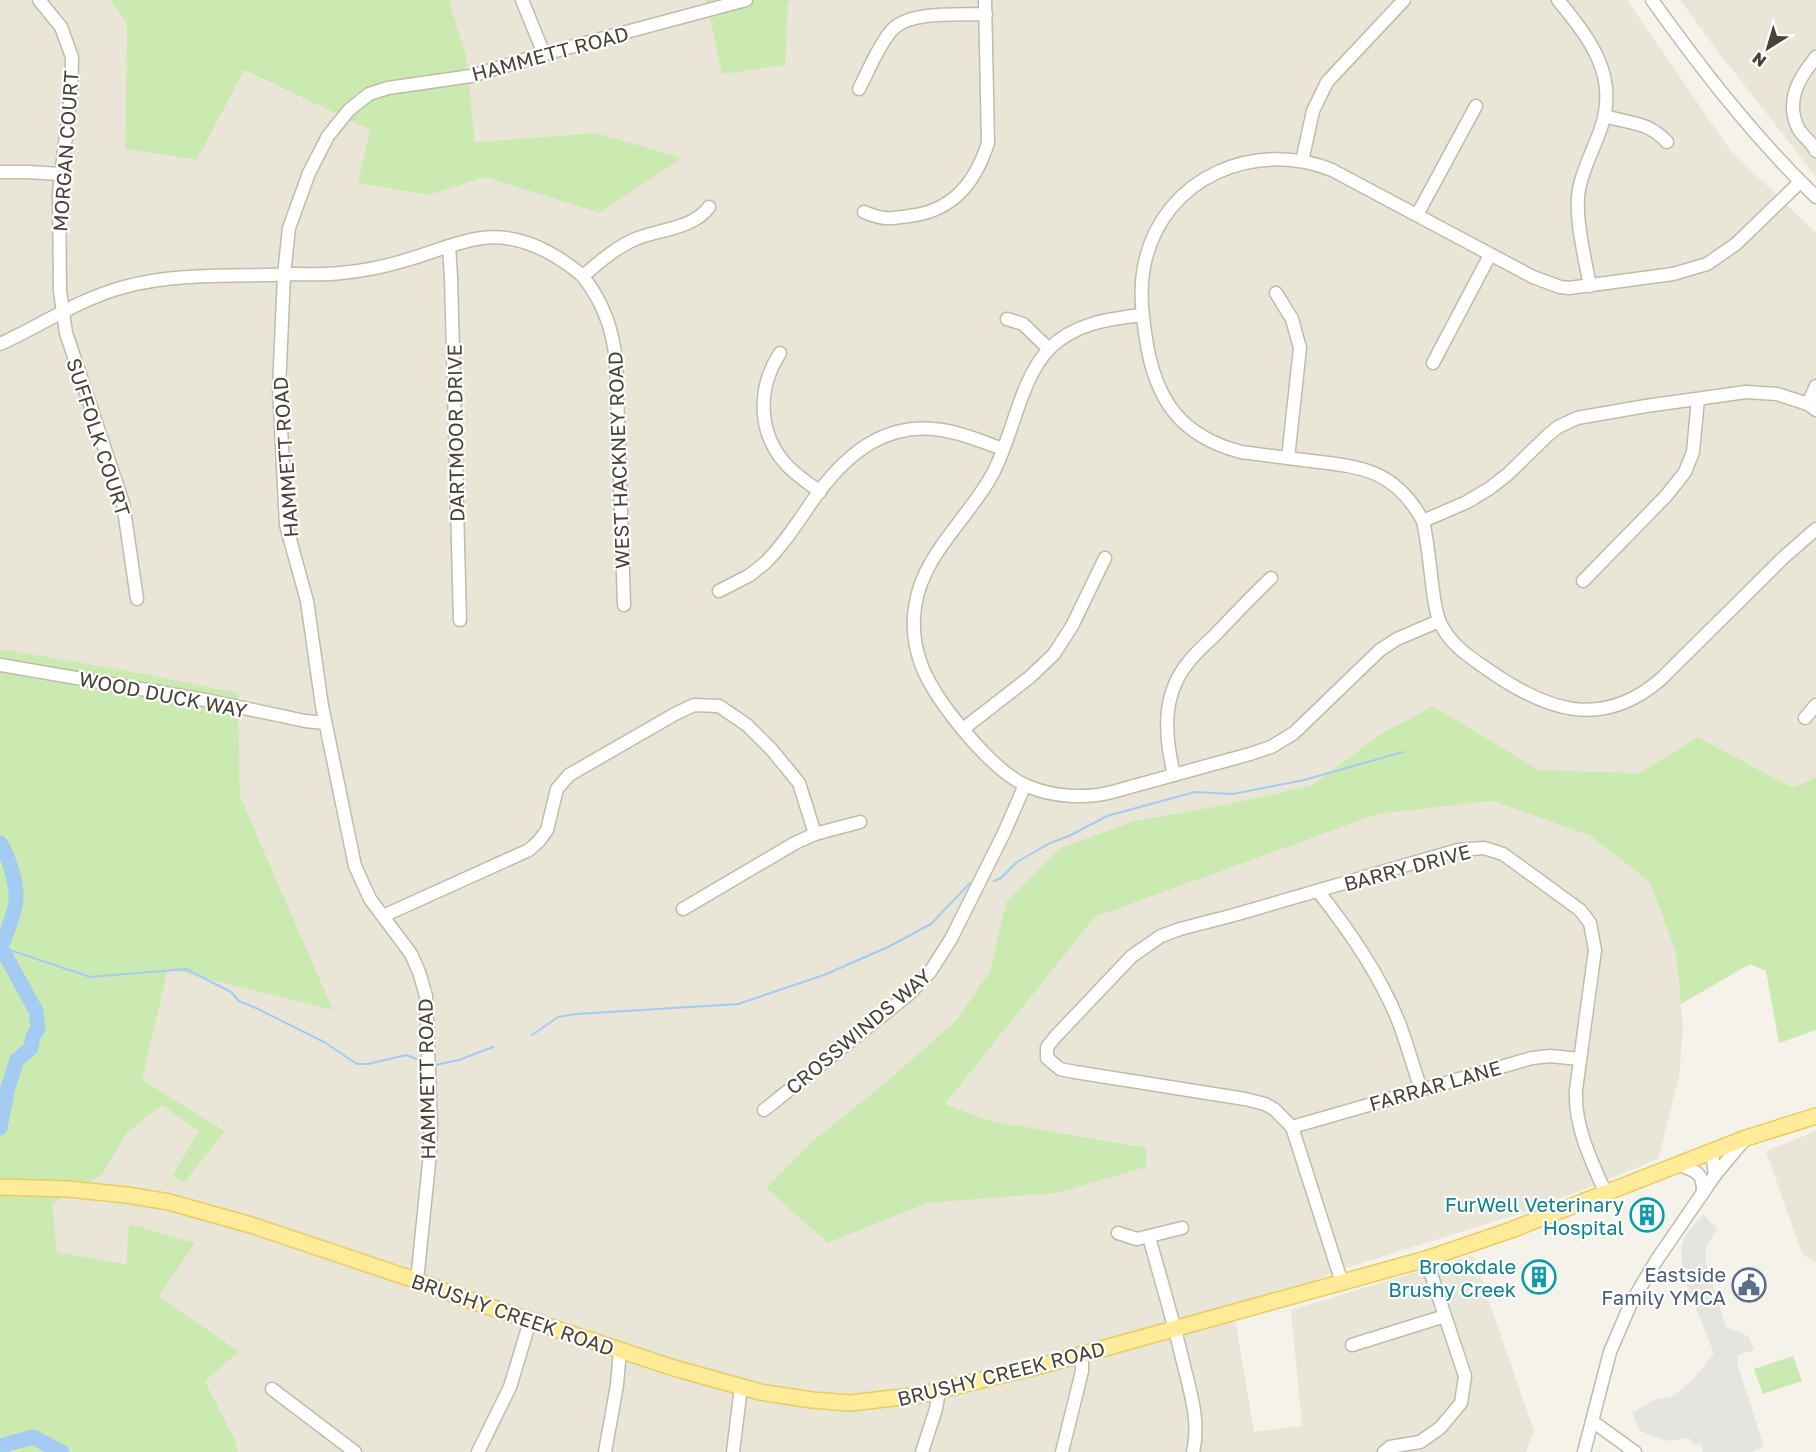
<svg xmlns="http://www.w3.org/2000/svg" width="1816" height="1452" font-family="'Golos Text',sans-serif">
  <rect width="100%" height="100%" fill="#f5f2e9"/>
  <g fill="#e9e5d7">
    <polygon points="0,0 110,0 127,23 125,149 197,160 243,70 370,130 359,183 429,195 486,177 599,213 596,133 475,142 466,55 449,0 706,0 722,74 788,2 795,0 1627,0 1730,150 1816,233 1816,777 1793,788 1698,737 1639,773 1539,770 1433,706 1379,735 1313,785 1229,804 1134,821 1060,848 1006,902 990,971 957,1021 885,1083 815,1139 828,1243 927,1203 1057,1193 1146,1167 1145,1148 991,1121 945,1104 1095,917 1378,814 1492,801 1589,835 1650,882 1676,953 1683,1029 1679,1077 1658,1159 1540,1207 1346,1268 1234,1313 1254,1432 1302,1426 1291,1310 1473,1255 1534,1431 1526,1452 238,1452 235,1440 205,1380 238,1352 159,1296 129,1225 126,1264 56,1252 52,1204 102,1175 127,1133 162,1105 200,1131 172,1176 184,1183 225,1131 142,1080 168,968 332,1009 240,796 238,693 119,669 0,649"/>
    <polygon points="1680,0 1816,0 1816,177 1717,50"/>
    <polygon points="1816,1131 1816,1263 1802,1254 1766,1151"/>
  </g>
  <g fill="#cbeab1">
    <polygon points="110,0 449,0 466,55 475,142 596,133 682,158 599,213 486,177 429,195 358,183 370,130 244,70 197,160 125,149 127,23"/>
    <polygon points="706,0 795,0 788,2 785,65 722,74"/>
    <polygon points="0,649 119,669 238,693 240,796 333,1010 168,969 142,1080 225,1131 184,1183 172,1176 199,1131 162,1105 127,1133 102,1175 52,1204 57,1252 126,1264 129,1224 195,1243 159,1296 239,1352 205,1381 235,1440 238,1452 0,1452"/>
    <polygon points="1433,706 1539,770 1639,773 1698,737 1793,788 1816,777 1816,1030 1779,1043 1766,971 1750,964 1681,1004 1676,953 1650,882 1589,835 1492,801 1378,814 1095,917 945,1104 991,1121 1146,1148 1146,1167 1057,1193 927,1203 828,1243 766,1188 815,1139 885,1083 957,1020 990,971 1006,902 1060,848 1134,821 1229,804 1313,785 1379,735"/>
    <polygon points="1793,1356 1802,1381 1763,1394 1754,1369"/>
  </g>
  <polygon fill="#e6e4e1" points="1703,1214 1717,1229 1706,1247 1706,1264 1726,1327 1748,1336 1754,1350 1738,1355 1737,1363 1764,1447 1752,1452 1703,1452 1701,1443 1693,1445 1689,1438 1667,1441 1640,1431 1632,1412 1654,1400 1673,1396 1693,1380 1714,1353 1683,1276 1681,1246 1686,1235"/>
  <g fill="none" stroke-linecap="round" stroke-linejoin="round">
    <g stroke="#a4ccf3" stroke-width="2">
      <polyline points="994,881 1001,878 1017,862 1050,843 1069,836 1107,816 1195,792 1233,794 1304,780 1403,752"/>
      <polyline points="1,947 90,977 186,969 231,992 239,1001 256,1008 324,1042 357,1064 368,1064 406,1055 419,1060"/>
      <polyline points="532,1035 558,1017 577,1014 738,1004 824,975 888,947 931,924 970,883"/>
      <polyline points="435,1065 459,1060 493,1047"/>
    </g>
    <g stroke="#a4ccf3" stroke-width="15">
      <path d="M0 843C10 859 19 888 15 907 12 920 6 934 1 947L36 1011 38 1029 33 1036 31 1048 17 1060 8 1087 0 1128"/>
      <polyline points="0,1446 33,1437 62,1452"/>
    </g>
    <g stroke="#c1bbab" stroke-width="15">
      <g id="minor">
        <polyline points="39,0 61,27 72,57 71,95 59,192 60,291 66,333 123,503 137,599"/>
        <polyline points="522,0 544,54"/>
        <path d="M1558 0C1590 39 1619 76 1601 128 1594 149 1583 168 1579 189 1574 215 1585 259 1590 286"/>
        <path d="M1652 0C1702 70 1754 137 1816 197"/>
        <path d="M1816 57C1799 78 1785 100 1798 128 1802 136 1812 142 1816 151"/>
        <path d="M859 89C869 70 877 48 891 31 909 10 959 15 986 14"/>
        <path d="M1605 116C1631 124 1647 121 1667 142"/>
        <polyline points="1302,161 1313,111 1327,82 1404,0"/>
        <polyline points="0,172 28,172 60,174"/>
        <path d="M1800 182 1736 244 1707 264 1673 274 1569 288 1560 287 1533 277 1332 170C1255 139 1164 177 1145 262 1139 288 1142 313 1146 339 1155 399 1180 436 1241 452 1264 455 1288 458 1311 461 1363 467 1395 470 1423 521 1427 539 1429 557 1431 575 1433 590 1434 606 1439 620 1448 643 1468 656 1487 669 1545 710 1601 731 1661 679L1784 557 1816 529"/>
        <path d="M864 212C884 220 888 219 909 216 953 211 975 183 988 143L985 0"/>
        <polyline points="1417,215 1476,106"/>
        <polyline points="449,246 451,277 460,620"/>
        <path d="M583 276C598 263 614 249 633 240 657 229 692 230 709 207"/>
        <polyline points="1276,293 1292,319 1300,348 1288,458"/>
        <path d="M1142 315C1109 319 1075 323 1050 348 1020 378 1013 437 992 475 968 519 922 555 915 607 912 628 915 650 923 669 938 704 992 771 1027 786 1053 797 1085 799 1112 792L1250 754 1271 747 1294 733 1380 650 1397 639 1439 621"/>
        <polyline points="1007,319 1023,324 1049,349"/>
        <path d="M0 344C42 325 79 299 124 287 179 272 239 277 295 274 311 274 326 275 341 273 362 271 383 267 403 261 429 254 454 242 482 238 514 234 544 247 570 266 575 270 580 273 584 278 603 302 613 330 616 361L624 605"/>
        <path d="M780 353C758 387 757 430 784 462 794 474 807 482 820 492"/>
        <polyline points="1433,363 1490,255"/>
        <polyline points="1808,404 1816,386"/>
        <polyline points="1423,521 1467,502 1490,488 1508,474 1548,435 1558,427 1577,418 1646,406 1746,392 1777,394 1808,404 1816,410"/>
        <polyline points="1583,581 1666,496 1685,472 1693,452 1698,399"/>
        <path d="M719 591 750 575 765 563C786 542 801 517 818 493 849 452 887 421 942 430 963 433 983 442 1003 449"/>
        <polyline points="0,665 211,701 305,721 325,723"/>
        <polyline points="1805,718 1816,705"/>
        <polyline points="963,729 1030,677 1054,654 1072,626 1105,558"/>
        <path d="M1174 775C1165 737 1161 697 1187 664 1195 653 1206 644 1216 634 1234 615 1252 596 1271 578"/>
        <path d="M1318 891C1351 933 1382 978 1401 1028 1408 1048 1414 1069 1421 1089"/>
        <polyline points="683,909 795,843 815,834 860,822"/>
        <polyline points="383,916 529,850 539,841 547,830 557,789 569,775 675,714 694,705 719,706 747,725 771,749 799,783 815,834"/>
        <polyline points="764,1110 908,995 930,972 951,939 1004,833 1025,785"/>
        <polyline points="1292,1127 1532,1058 1550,1056 1580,1059"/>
        <path d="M1680 1165C1698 1172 1703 1173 1703 1193"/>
        <polyline points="1715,1175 1745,1139"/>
        <polyline points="1118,1233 1137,1239 1182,1228"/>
        <path d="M1149 1237C1161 1280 1174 1323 1184 1366 1191 1394 1200 1423 1193 1452"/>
        <polyline points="415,1280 418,1271 430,1153 431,1125 426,996 419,972 411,954 370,899 355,866 322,706 307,601 286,525 279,388 284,275 289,228 309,173 328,136 349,110 369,94 388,88 471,76 544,54 746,0"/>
        <path d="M1342 1283 1292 1127 1274 1109 1265 1104 1245 1099 1075 1072 1060 1069 1047 1058V1047L1056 1036 1132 956 1161 936 1180 929 1234 915 1458 850 1484 848 1503 854 1580 910 1590 923 1595 950 1576 1090C1574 1127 1592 1162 1606 1194"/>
        <polyline points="1352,1345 1445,1316"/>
        <polyline points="272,1389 355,1452"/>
        <polyline points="1592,1421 1635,1452"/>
        <polyline points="478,1452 510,1387 530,1321"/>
        <polyline points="605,1452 617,1385 620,1350"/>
        <polyline points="733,1452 741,1387"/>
        <polyline points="922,1452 936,1409 939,1391"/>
        <polyline points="1062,1452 1082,1371 1082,1355"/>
        <polyline points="1384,1452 1390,1447 1420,1442 1440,1428 1461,1403 1465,1376 1426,1259"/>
        <polyline points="1584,1452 1610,1352 1631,1303 1656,1261 1715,1175 1712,1153"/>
      </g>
    </g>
    <g stroke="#e8cc64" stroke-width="18">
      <polyline id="major" points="0,1187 68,1189 127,1195 169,1202 251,1225 415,1280 466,1299 674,1368 760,1392 812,1400 850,1403 920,1395 1040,1366 1426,1259 1511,1230 1746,1138 1816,1116"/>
    </g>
    <use href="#minor" stroke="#fff" stroke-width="12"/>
    <use href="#major" stroke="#ffeb98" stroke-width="15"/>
  </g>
  <defs>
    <g id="building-ring" transform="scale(1.725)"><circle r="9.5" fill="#fff" stroke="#0f9aa8" stroke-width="1.5"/><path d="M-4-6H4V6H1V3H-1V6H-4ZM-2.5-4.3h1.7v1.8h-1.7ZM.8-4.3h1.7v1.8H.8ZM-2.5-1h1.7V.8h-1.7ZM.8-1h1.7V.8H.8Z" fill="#0f9aa8"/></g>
    <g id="civic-ring" transform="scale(1.725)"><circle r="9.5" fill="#fff" stroke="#5c6f8a" stroke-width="1.5"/><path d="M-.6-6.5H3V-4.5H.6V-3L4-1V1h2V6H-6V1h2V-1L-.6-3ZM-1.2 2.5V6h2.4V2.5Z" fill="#5c6f8a"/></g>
  </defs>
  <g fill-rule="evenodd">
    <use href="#building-ring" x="1647" y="1215"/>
    <use href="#building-ring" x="1539" y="1277"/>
    <use href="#civic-ring" x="1749" y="1285"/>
  </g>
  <g text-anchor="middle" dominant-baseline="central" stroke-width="4.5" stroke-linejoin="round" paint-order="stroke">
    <g font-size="20" fill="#494337" stroke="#fff">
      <text transform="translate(550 53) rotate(-15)">HAMMETT ROAD</text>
      <text transform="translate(65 151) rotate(-86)">MORGAN COURT</text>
      <text transform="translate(455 433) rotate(-91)">DARTMOOR DRIVE</text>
      <text transform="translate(99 437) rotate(72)">SUFFOLK COURT</text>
      <text transform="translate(285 457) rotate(-94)">HAMMETT ROAD</text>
      <text transform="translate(618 460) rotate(-92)">WEST HACKNEY ROAD</text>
      <text transform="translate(163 694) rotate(11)">WOOD DUCK WAY</text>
      <text transform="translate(1407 867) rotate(-15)">BARRY DRIVE</text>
      <text transform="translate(858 1031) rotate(-40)">CROSSWINDS WAY</text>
      <text transform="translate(426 1079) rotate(-91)">HAMMETT ROAD</text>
      <text transform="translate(1435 1085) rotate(-16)">FARRAR LANE</text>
      <text transform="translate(513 1314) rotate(19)">BRUSHY CREEK ROAD</text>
      <text transform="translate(1001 1373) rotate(-14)">BRUSHY CREEK ROAD</text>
    </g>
    <g font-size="20" fill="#0d838f" stroke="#fff" text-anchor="end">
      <text x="1624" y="1204">FurWell Veterinary<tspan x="1624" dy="23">Hospital</tspan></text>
      <text x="1516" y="1266">Brookdale<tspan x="1516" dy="23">Brushy Creek</tspan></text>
    </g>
    <g font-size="20" fill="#4e5e75" stroke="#fff" text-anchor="end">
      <text x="1726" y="1274">Eastside<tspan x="1726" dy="23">Family YMCA</tspan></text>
    </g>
  </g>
  <g transform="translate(1768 48) rotate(217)" stroke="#ffffff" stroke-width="4.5" paint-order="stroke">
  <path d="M0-4.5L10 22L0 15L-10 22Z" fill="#494337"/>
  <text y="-9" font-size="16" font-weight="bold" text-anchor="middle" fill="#494337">N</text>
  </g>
</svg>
